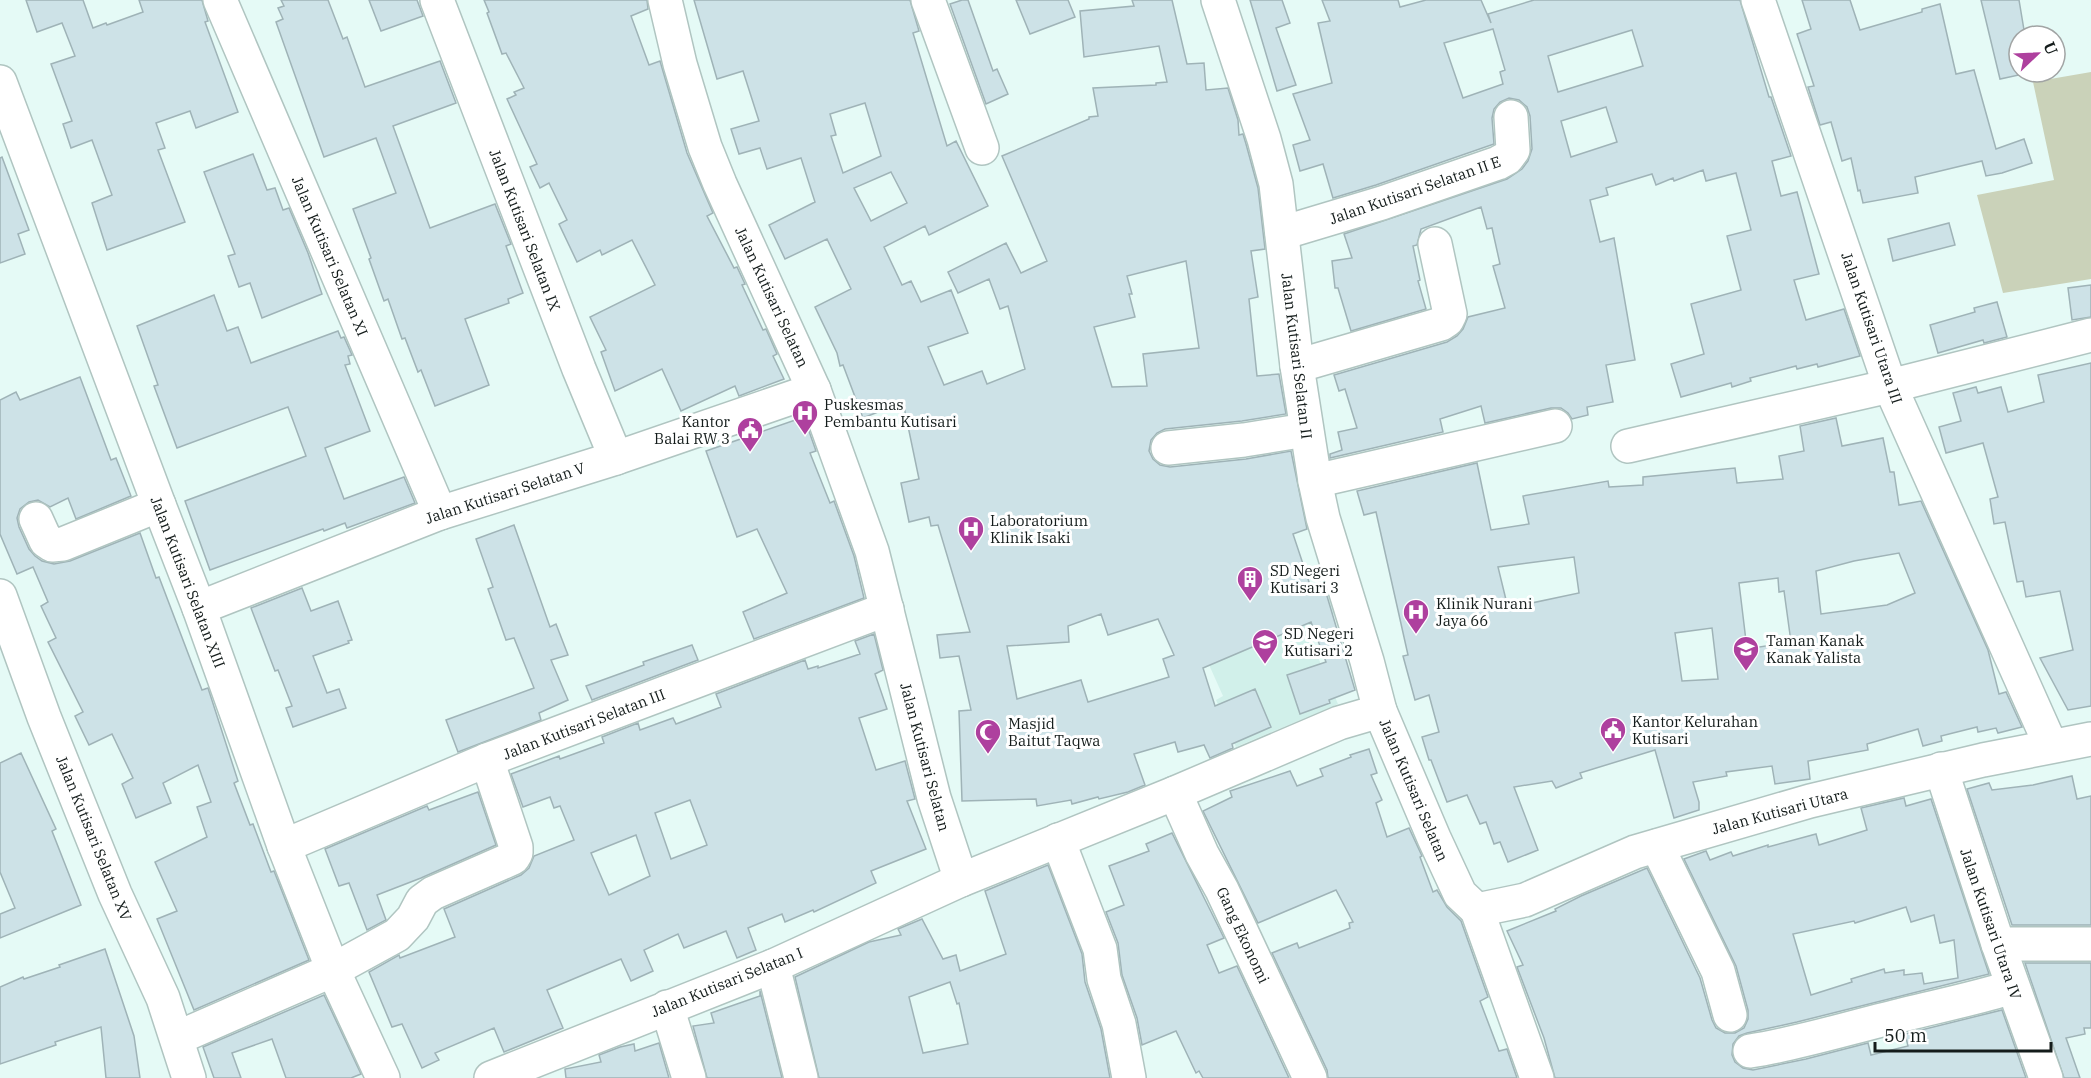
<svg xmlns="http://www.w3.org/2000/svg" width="2091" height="1078" font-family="'IBM Plex Serif',serif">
  <rect width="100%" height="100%" fill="#e5faf6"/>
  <polygon fill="#d1f0ea" points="1329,581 1342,611 1305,627 1338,704 1236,747 1216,700 1223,696 1197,638"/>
  <polygon fill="#cad2b9" points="2091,72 2091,279 2003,293 1977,195 2054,180 2033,82"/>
  <g fill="#cde2e7" stroke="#9fb3b7" stroke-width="1.5" fill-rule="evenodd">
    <polygon points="26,0 83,0 93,28 106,23 107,25 143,12 139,0 202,0 208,21 205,22 238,112 196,128 190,111 156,123 165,148 158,150 185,222 107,250 92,203 112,195 92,140 71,148 63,124 72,121 51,64 75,56 62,23 37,32"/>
    <polygon points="281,0 328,0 343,39 347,37 365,87 440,61 456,103 393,126 430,228 495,204 511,244 506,246 523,293 508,299 509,303 465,319 489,385 435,406 421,370 418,372 405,338 402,339 388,299 384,301 369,259 371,258 353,209 396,193 376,138 324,157 276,22 283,19 278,8 284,6"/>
    <polygon points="369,0 417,0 423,16 381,31"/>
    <polygon points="484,0 647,0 648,9 631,16 649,65 660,61 687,153 713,213 707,216 734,268 737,267 745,284 742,285 763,330 766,329 777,354 773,356 784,379 739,396 735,386 681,411 662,369 615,391 601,352 606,350 590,317 655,285 632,240 602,255 600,250 577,262 559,224 567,220 549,183 540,188 530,167 537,164 507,99 516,95 514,92 524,88 506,53 502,54 487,13 489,12"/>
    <path d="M694 0H910L919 31 913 33 947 146 956 141 988 206 929 235 925 226 884 247 902 285 911 281 921 302 951 290 968 333 928 347 944 385 982 371 987 384 1025 369 1008 306 1000 309 989 279 958 293 948 272 1006 243 1021 273 1047 261 1002 156 1089 119V117L1098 116 1093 88 1156 85V83L1167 82 1159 46 1084 57 1080 11 1134 6 1132 0H1172L1187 64 1204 63 1206 90 1228 88 1238 120 1239 135 1243 134 1246 144 1258 188 1265 249 1251 251 1258 297 1249 299 1257 376 1279 374 1286 414 1242 421 1165 429 1157 433 1151 440 1149 451 1153 459 1160 465 1170 467 1246 459 1291 451 1307 529 1293 534 1312 591 1324 586 1355 690 1329 700 1330 703 1300 714 1287 675 1326 662 1311 622 1203 668 1215 706 1255 689 1271 727 1232 744 1233 748 1210 758 1204 745 1178 752 1175 742 1134 754 1145 785 1128 792 1099 799 1098 797 1072 804 1071 800 1037 806 1036 799 962 801 959 711 971 710 959 656 940 658 937 635 970 632 938 525 931 526 929 517 909 522 901 483 919 479 903 402 863 418 843 365 840 366 837 353 815 307 851 289 827 239 785 259 769 225 815 202 801 158 767 169 760 148 739 154 731 129 759 121 743 71 717 79ZM865 103 881 156 843 173 831 136 836 135 830 114ZM891 172 907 203 871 221 854 188ZM1186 261 1199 348 1143 354 1147 386 1112 387 1094 327 1135 317 1129 294H1132L1127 276ZM1101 614 1108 635 1158 619 1174 655 1163 659 1169 677 1088 702 1081 680 1017 699 1007 646 1069 642 1068 626Z"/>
    <polygon points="962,0 968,0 993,71 997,69 1008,94 986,104 950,4"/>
    <polygon points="1016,0 1068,0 1075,17 1030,34"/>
    <polygon points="1250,0 1282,0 1290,23 1276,28 1296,85 1277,91"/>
    <path d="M1322 0H1398L1400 7 1426 0H1481L1491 23 1488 14 1534 0H1740L1769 97H1771L1791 156 1772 161 1781 196 1797 192 1819 274 1794 280 1806 320 1844 309 1860 356 1818 367 1817 364 1797 369 1796 366 1750 378 1751 381 1732 387 1731 383 1681 397 1671 364 1704 354 1691 304 1741 290 1727 236 1751 230 1736 173 1706 181 1703 170 1674 181 1673 178 1656 185 1652 174 1606 188 1608 195 1590 200 1600 242 1614 238 1635 360 1606 365 1613 402 1587 407 1588 415 1572 419 1568 413 1561 408H1551L1485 423 1481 406 1440 419 1443 432 1330 458V454L1342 450 1338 432 1357 428 1345 389 1339 391 1334 375 1447 342 1457 336 1463 329 1468 317 1505 308 1493 266 1500 264 1492 228 1487 229 1481 207 1421 229 1417 245 1413 246 1420 280 1418 281 1426 309 1351 331 1338 288H1335L1332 261 1352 258 1344 234 1507 179 1522 169 1528 161 1532 149 1530 116 1527 107 1519 100 1509 98 1500 102 1494 109 1492 118 1494 144 1376 185 1333 198 1323 164 1300 171 1293 145 1310 140 1293 94 1332 83 1318 23 1330 21ZM1493 29 1505 70 1500 72 1503 84 1463 98 1444 43ZM1632 30 1643 66 1558 92 1548 56ZM1606 107 1617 142 1571 157 1561 121Z"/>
    <polygon points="1802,0 1850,0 1860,30 1922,12 1922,9 1940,4 1956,74 1974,70 1996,149 2024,139 2032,163 2002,173 1986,176 1982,161 1915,177 1918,193 1863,203 1860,190 1858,191 1851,158 1842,161 1831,122 1820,125 1808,87 1814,86 1797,34 1811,29"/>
    <polygon points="1981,0 2019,0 2025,36 2019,36 2019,75 2000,79"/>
    <polygon points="253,154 267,190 275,188 283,210 289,208 308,253 322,294 262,318 250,283 239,287 228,256 235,254 204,172"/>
    <polygon points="2,157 29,230 18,234 25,254 0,263 0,158"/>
    <polygon points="1949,223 1955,245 1893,261 1888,239"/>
    <polygon points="2091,285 2091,317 2072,320 2068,288"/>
    <polygon points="214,295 227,331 238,327 251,363 338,331 341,338 344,337 352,355 348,356 350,364 345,365 370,431 325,448 344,499 404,477 415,503 347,528 345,523 324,531 323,529 210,570 185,501 306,456 288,407 177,448 154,386 158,385 137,326"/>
    <polygon points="1997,302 2007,337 1984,343 1983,340 1938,353 1930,325 1975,312 1974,308"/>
    <polygon points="2091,363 2091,706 2068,710 2040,658 2073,650 2060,591 2026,597 2023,581 2017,582 2005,522 1994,524 1990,499 1998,497 1983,443 1946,453 1939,427 1961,421 1953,393 1976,387 1978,393 2001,387 2008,412 2044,402 2038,375"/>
    <polygon points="80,377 111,460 116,458 131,496 76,519 68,498 50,507 38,500 29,502 20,509 17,518 19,527 29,549 35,556 42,561 54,564 70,561 140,533 156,578 159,577 202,690 208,688 238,781 234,783 250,825 253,824 271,872 274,871 309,960 194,1010 157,919 177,911 155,862 207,837 197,807 211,802 198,765 163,783 171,803 136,818 122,784 133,778 112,734 89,745 75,716 83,712 48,642 56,638 41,606 48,602 33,567 17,574 0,534 0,400 16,392 20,400"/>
    <polygon points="804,417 816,451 810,453 830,503 834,501 854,556 864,598 754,639 743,612 787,593 757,529 737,537 706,451"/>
    <path d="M1836 418 1842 446 1883 438 1890 472H1894L1899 505 1921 501 1988 650 1999 694 2006 692 2022 727 1998 733 1996 728 1978 732 1977 727 1941 736 1942 741 1923 746 1918 729 1867 744 1868 750 1808 761 1810 779 1775 784 1772 766 1726 772 1727 776 1693 782 1699 802V810L1674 818 1655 750 1580 773 1582 778 1556 788 1552 781 1514 787 1538 850 1508 862 1500 842 1494 844 1486 822 1480 824 1467 795 1447 802 1431 760H1429L1422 737 1439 732 1429 695 1415 700 1403 656 1408 655 1376 512 1364 515 1357 491 1477 463 1491 530 1529 524 1523 496 1608 481 1609 487 1643 485V477L1735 468 1737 483 1783 479 1779 456 1804 451 1800 426ZM1899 553 1915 593 1887 605 1821 614 1816 571 1854 561ZM1574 557 1579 593 1508 608 1498 567ZM1778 578 1779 592 1784 591 1791 642 1747 649 1739 583ZM1712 628 1718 679 1682 681 1675 633Z"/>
    <polygon points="514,525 550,627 556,624 568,655 551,660 568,700 539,713 541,720 458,752 446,720 534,688 514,638 506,640 488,589 493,587 476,539"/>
    <polygon points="302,588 311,611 338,601 352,640 348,641 349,643 313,656 327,693 339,689 346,708 293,727 286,708 292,706 278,670 275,671 251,608"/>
    <path d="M874 634 883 670 875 674 887 709 859 718 876 770 905 761 915 799 907 801 926 849 871 871 876 883 814 912 813 910 785 922 782 914 748 928 756 950 737 958 726 931 684 948 678 934 644 950 653 971 631 981 621 959 547 990 563 1028 504 1052 494 1028 435 1053 439 1060 422 1068 402 1024 392 1027 369 972 399 955 400 958 455 937 444 909 521 875 529 868 534 856 574 840 560 806 554 808 550 797 523 807 511 774 559 756 560 759 604 743 602 737 638 723 640 730 673 718 676 724 721 707 716 694 805 660 808 669 818 666V668L860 654 855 641ZM690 800 707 845 671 859 655 813ZM636 835 650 876 609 895 591 853Z"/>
    <polygon points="692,645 698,660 592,700 586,686 644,665 643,662"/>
    <polygon points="1369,749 1377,773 1371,775 1382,800 1376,803 1387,837 1409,828 1422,856 1420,857 1433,892 1437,890 1447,907 1461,921 1488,997 1480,1001 1499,1051 1507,1049 1517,1078 1328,1078 1327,1070 1272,953 1297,943 1299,948 1350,928 1349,923 1353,922 1336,890 1258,923 1203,811 1232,797 1230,791 1290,771 1297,786 1323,776 1320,769 1351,757 1350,755"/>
    <polygon points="21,753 56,829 52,831 81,905 0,938 0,914 15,908 0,872 0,763"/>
    <polygon points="2072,776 2077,799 2091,796 2091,925 2012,925 1967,789 1989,783 1992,790 2033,785"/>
    <polygon points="478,792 496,845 421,878 377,895 386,920 367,930 349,883 339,886 325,849 427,806 429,810"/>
    <path d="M1904 798 1906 806 1931 799 1989 974 1797 1022 1747 1033 1739 1036 1733 1044 1732 1055 1735 1062 1743 1068 1753 1070 1806 1059 1868 1043 1871 1055 1908 1046 1905 1034 2002 1010 2026 1078H1555L1544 1038 1517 967 1523 965 1507 931 1556 911 1555 909 1581 896 1647 868 1700 978 1712 1020 1716 1028 1725 1033H1735L1744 1028 1748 1019V1010L1736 966 1684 859 1706 851 1710 860 1731 852 1733 856 1768 845V847L1816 834 1819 845 1867 830 1861 808ZM1906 907 1911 922 1934 915 1940 943 1954 940 1958 978 1924 984 1922 973 1904 975V970L1885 973 1884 969 1851 979 1852 982 1811 995 1793 934 1854 921 1855 923Z"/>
    <polygon points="1172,833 1224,938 1207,945 1219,973 1237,966 1289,1078 1203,1078 1199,1071 1196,1073 1176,1031 1142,1045 1137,1018 1122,975 1118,943 1106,912 1124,905 1109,866 1149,851 1146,844"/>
    <path d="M1048 865 1082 954 1085 982 1101 1029 1110 1078H819L795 977 869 942 901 935 898 929 922 919 943 959 956 955 960 971 1006 954 985 891ZM950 982 957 1004 959 1003 968 1044 923 1053 909 997Z"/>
    <polygon points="105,949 134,1036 140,1078 106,1078 101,1027 55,1042 56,1045 0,1064 0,987 23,977 24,979 60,967 59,965"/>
    <polygon points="2025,963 2091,963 2091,1028 2084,1028 2085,1034 2066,1038 2080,1078 2064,1078"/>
    <polygon points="760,991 782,1078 707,1078 693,1026 714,1023 711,1013 760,996"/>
    <polygon points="324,995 361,1074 351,1078 286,1078 272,1039 232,1053 241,1078 214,1078 203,1047"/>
    <polygon points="659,1043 669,1078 566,1078 565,1069 601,1062 599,1055 620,1047 634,1044 635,1051"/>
  </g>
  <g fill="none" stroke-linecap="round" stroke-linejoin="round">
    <g stroke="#b0c5c1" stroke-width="36">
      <g id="minor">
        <polyline points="220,0 440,513"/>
        <polyline points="437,0 579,369 616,458"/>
        <polyline points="665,0 680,64 705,147 720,184 814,390 872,551 934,798 961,880 1175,793 1339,723 1380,711 1434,838 1460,894 1477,910"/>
        <polyline points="928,0 982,148"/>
        <polyline points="1218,0 1264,139 1276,184 1297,366 1315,481 1323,518 1367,661 1380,711"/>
        <polyline points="1758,0 1890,386 2051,746"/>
        <polyline points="0,82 159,505 199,608 284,846 333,970 383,1078"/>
        <polyline points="1282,233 1382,203 1498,163 1507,158 1513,150 1511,117"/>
        <polyline points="1297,366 1441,324 1447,320 1450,314 1435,244"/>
        <polyline points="1628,446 1890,386 2091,335"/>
        <polyline points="1168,448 1244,440 1306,430"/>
        <polyline points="1315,481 1555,426"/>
        <polyline points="36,519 46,541 52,545 63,544 159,505"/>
        <polyline points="0,596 44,717 115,894 163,998 189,1078"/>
        <polyline points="199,608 440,513 616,458 814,390"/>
        <polyline points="1941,769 1998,944 2046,1078"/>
        <polyline points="1175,793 1202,854 1222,890 1310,1078"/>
        <polyline points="1058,840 1100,949 1104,979 1119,1024 1129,1078"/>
        <polyline points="284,846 487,760 887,609"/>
        <polyline points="1657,846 1718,971 1730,1015"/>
        <polyline points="1477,910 1525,900 1635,852 1810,801 1983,760 2091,739"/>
        <polyline points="1477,910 1537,1078"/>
        <polyline points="1998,944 2091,944"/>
        <polyline points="773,966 801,1078"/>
        <polyline points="667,1007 689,1078"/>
        <polyline points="177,1038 333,970 397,935 413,918 422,901 433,893 513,858 516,853 516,847 487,760"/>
        <path d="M1750 1051C1796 1044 1841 1030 1886 1019 1928 1008 1971 1000 2012 987"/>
        <polyline points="491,1078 773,966 961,880"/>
      </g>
    </g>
    <use href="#minor" stroke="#fff" stroke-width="33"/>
  </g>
  <defs>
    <g id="hospital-pin" transform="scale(1.35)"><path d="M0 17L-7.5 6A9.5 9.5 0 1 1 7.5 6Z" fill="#ae409e" stroke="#fff"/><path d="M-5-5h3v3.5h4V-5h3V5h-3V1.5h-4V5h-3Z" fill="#fff"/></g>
    <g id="civic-pin" transform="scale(1.35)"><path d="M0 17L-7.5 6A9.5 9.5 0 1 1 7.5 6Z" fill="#ae409e" stroke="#fff"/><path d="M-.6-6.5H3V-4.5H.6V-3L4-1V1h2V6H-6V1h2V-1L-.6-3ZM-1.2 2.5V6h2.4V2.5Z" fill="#fff"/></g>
    <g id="building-pin" transform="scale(1.35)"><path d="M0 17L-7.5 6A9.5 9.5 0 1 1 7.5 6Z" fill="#ae409e" stroke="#fff"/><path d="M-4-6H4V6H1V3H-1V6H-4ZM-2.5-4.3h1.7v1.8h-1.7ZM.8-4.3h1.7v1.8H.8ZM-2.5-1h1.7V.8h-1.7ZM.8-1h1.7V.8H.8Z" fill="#fff"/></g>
    <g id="school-pin" transform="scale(1.35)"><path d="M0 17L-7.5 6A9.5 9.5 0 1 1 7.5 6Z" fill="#ae409e" stroke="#fff"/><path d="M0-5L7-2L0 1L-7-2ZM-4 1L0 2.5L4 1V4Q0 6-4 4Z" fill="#fff"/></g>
    <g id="mosque-pin" transform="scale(1.35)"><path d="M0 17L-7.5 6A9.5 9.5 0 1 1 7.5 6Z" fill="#ae409e" stroke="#fff"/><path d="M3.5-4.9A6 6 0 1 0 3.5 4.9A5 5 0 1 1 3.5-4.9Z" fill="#fff"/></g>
  </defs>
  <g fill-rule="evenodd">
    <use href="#hospital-pin" x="805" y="413"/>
    <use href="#civic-pin" x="750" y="430"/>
    <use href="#hospital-pin" x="971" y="529"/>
    <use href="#building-pin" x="1250" y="579"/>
    <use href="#hospital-pin" x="1416" y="612"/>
    <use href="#school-pin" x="1265" y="642"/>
    <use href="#school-pin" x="1746" y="649"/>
    <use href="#civic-pin" x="1613" y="730"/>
    <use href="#mosque-pin" x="988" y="732"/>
  </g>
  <g text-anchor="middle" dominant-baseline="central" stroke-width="6" stroke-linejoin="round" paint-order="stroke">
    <g font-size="15" fill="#141c1b" stroke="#fff">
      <text transform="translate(1415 190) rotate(-19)">Jalan Kutisari Selatan II E</text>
      <text transform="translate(525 230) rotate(69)">Jalan Kutisari Selatan IX</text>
      <text transform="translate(330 256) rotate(67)">Jalan Kutisari Selatan XI</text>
      <text transform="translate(772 297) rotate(65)">Jalan Kutisari Selatan</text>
      <text transform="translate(1872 328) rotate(71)">Jalan Kutisari Utara III</text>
      <text transform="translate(1297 356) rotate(83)">Jalan Kutisari Selatan II</text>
      <text transform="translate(505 493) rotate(-18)">Jalan Kutisari Selatan V</text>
      <text transform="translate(188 582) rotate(69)">Jalan Kutisari Selatan XIII</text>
      <text transform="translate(584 724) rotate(-21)">Jalan Kutisari Selatan III</text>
      <text transform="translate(925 757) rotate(75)">Jalan Kutisari Selatan</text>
      <text transform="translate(1414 790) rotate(67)">Jalan Kutisari Selatan</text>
      <text transform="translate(1780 811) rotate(-15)">Jalan Kutisari Utara</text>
      <text transform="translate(94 838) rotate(68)">Jalan Kutisari Selatan XV</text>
      <text transform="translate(1991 924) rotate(71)">Jalan Kutisari Utara IV</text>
      <text transform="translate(1243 935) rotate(65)">Gang Ekonomi</text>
      <text transform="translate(727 982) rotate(-22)">Jalan Kutisari Selatan I</text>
    </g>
    <g font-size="15" fill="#141c1b" stroke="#fff" text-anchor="start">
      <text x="824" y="404">Puskesmas<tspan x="824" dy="17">Pembantu Kutisari</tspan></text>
      <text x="730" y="421" text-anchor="end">Kantor<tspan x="730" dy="17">Balai RW 3</tspan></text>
      <text x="990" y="520">Laboratorium<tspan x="990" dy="17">Klinik Isaki</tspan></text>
      <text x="1270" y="570">SD Negeri<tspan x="1270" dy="17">Kutisari 3</tspan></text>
      <text x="1436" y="603">Klinik Nurani<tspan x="1436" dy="17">Jaya 66</tspan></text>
      <text x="1284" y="633">SD Negeri<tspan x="1284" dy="17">Kutisari 2</tspan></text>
      <text x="1766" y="640">Taman Kanak<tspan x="1766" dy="17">Kanak Yalista</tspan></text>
      <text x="1632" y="721">Kantor Kelurahan<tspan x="1632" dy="17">Kutisari</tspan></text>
      <text x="1008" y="723">Masjid<tspan x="1008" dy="17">Baitut Taqwa</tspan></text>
    </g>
  </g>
  <g transform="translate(2037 54) rotate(67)"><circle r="28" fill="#ffffff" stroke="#a1a4a4" stroke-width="1.5"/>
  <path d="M0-4.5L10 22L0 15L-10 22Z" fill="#ae409e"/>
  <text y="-9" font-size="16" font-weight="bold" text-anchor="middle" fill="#141c1b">U</text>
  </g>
  <path d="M1875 1042v9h176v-9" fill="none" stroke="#141c1b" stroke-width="3"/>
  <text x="1884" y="1042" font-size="18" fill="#141c1b" stroke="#ffffff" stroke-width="4.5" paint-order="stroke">50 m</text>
</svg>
